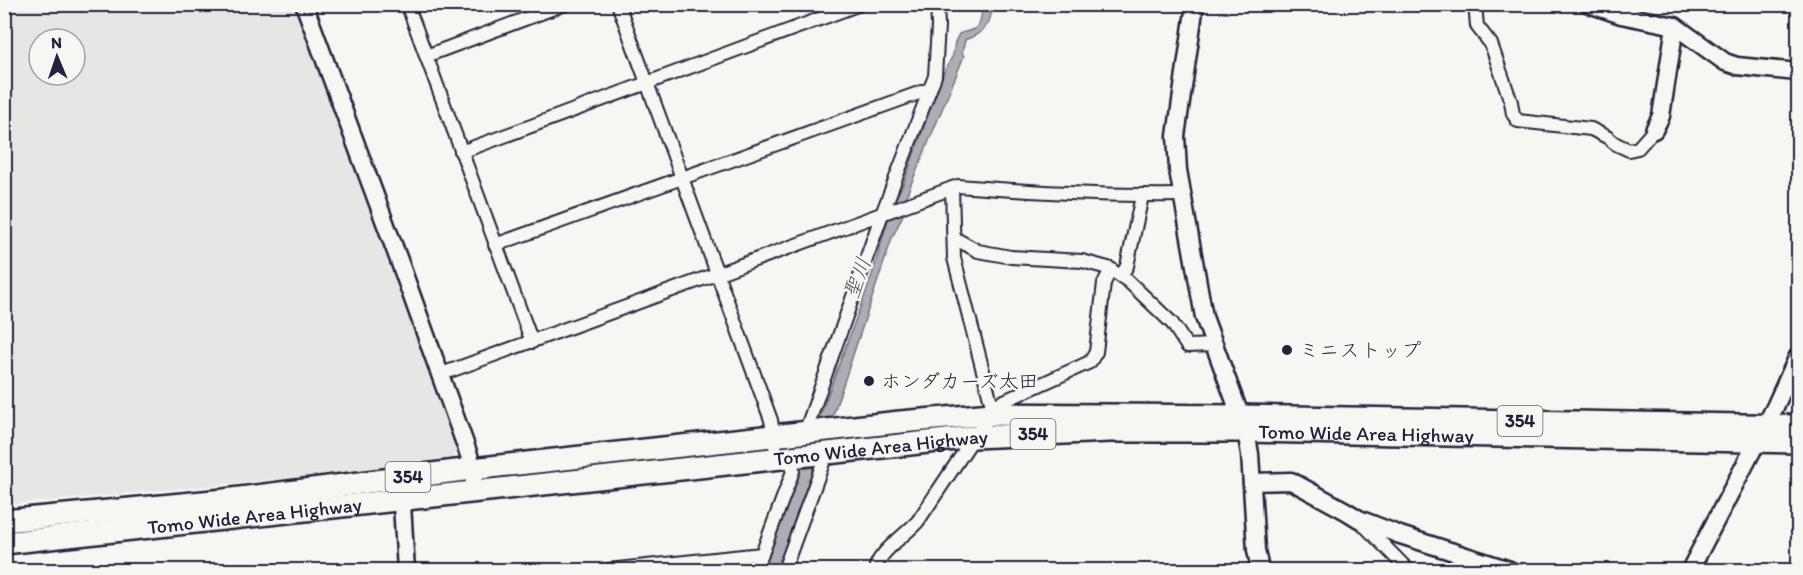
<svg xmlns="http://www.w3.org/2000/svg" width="1803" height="575" font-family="Itim,'Klee One',sans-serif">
  <rect width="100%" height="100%" fill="#f6f6f2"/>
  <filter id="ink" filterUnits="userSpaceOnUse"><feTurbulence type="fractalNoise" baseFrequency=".0167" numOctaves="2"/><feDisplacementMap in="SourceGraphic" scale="12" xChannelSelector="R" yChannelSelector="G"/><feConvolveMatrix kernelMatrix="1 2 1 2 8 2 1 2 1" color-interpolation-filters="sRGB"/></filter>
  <g filter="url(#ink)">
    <path fill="#e6e6e4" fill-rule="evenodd" d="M5 5H294L457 451 451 461 439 464 5 505ZM39 39H75V75H39Z"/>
    <g fill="#adadb3" stroke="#757583" stroke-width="1.5">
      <path d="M981 5H990C995 23 981 34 965 40L962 53 964 56 905 199 893 204 904 182 942 76 953 55 955 42 959 34C965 31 969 32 974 29 981 24 983 13 981 5Z"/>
      <polygon points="904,213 892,238 832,418 819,419 872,275 888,219"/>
      <polygon points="815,466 778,570 764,570 801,467"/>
    </g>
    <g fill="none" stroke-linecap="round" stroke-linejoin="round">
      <g stroke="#22223b" stroke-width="16">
        <g id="street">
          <polyline points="407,4 532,342"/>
          <polyline points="618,4 771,420 777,458"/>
          <polyline points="1475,4 1477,26 1491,44 1511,102 1513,114 1518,121 1591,129 1607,137 1616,144 1629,150 1638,148 1654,130"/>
          <polyline points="426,56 565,4"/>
          <polyline points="461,152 860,4"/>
          <polyline points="954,238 978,251 1011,257 1082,261 1108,268 1128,281 1172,323 1187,346 1215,345"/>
          <polyline points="495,245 930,89"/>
          <polyline points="1121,276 1127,266 1142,196"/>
          <path d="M439 375 958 186C1033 192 1107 196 1182 195"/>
          <polyline points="993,406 1090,362 1096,352 1104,283 1111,269"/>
          <polyline points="807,432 808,424 882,214 935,76 938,26 937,4"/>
          <polyline points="1361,522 1408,570"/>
          <polyline points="608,570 762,554"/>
          <polyline points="756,570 793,471 792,456"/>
          <polyline points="784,570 823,463 823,453"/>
          <path d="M875 570C878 552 906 535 918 521L974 437 992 414 993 410 954 258 952 188"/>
        </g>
      </g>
      <g stroke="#22223b" stroke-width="21">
        <g id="secondary">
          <polyline points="304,4 400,263 469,455 476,491"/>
          <polyline points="1195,4 1176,136 1178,170 1204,317 1246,431 1250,454 1256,550 1260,570"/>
          <polyline points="1589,4 1621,15 1675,26 1725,62 1737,66 1798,72"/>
          <polyline points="1654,130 1661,116 1675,26"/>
          <polyline points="1252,482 1291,481 1346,511 1359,519 1400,535 1510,570"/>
          <polyline points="401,488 406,570"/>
          <polyline points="1690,570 1775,407 1798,356"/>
        </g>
      </g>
      <g stroke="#22223b" stroke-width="26">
        <g id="highway">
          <polyline points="4,521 224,500 472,469 900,422 992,414 1242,416 1798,426"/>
          <path id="s1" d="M4 543 974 437 1110 431H1246L1798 442"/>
        </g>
      </g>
      <use href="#street" stroke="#f6f6f2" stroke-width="12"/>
      <use href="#secondary" stroke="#f6f6f2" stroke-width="16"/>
      <use href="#highway" stroke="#f6f6f2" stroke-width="21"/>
    </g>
  </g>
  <g fill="#22223b" stroke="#f6f6f2" stroke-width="2">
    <circle cx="1287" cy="350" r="6"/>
    <circle cx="869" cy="381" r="6"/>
  </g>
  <g text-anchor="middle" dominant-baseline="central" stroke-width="5" stroke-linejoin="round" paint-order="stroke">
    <g fill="#f6f6f2" stroke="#626272" stroke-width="1.5">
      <rect x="1497.5" y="406" width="45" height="30" rx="4.5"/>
      <rect x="1010.5" y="419" width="45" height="30" rx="4.5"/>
      <rect x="385.5" y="462" width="45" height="30" rx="4.5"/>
    </g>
    <g font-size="18" font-weight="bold" fill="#22223b">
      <text x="1520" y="421">354</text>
      <text x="1033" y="434">354</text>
      <text x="408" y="477">354</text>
    </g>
    <g font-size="20" fill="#22223b" stroke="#f6f6f2" text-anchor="start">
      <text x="1299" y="350">ミニストップ</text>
      <text x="881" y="381">ホンダカーズ太田</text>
    </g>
    <g font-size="20" fill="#22223b" stroke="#f6f6f2">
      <text stroke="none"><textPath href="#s1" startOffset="1368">Tomo Wide Area Highway</textPath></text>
      <text stroke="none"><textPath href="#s1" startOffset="882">Tomo Wide Area Highway</textPath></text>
      <text stroke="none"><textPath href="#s1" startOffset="252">Tomo Wide Area Highway</textPath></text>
    </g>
    <g font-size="21" font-style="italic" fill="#535365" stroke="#f6f6f2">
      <text transform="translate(857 278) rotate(-70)">聖川</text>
    </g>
  </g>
  <rect width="1803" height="575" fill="none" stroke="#f6f6f2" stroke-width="24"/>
  <rect x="12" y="12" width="1779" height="551" fill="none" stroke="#22223b" stroke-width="2" filter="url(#ink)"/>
  <g transform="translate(57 57) rotate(358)"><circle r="28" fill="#f6f6f2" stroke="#a1a1a9" stroke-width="1.5"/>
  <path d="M0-4.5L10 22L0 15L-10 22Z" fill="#22223b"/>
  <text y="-9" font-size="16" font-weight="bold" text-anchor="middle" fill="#22223b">N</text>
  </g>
</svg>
